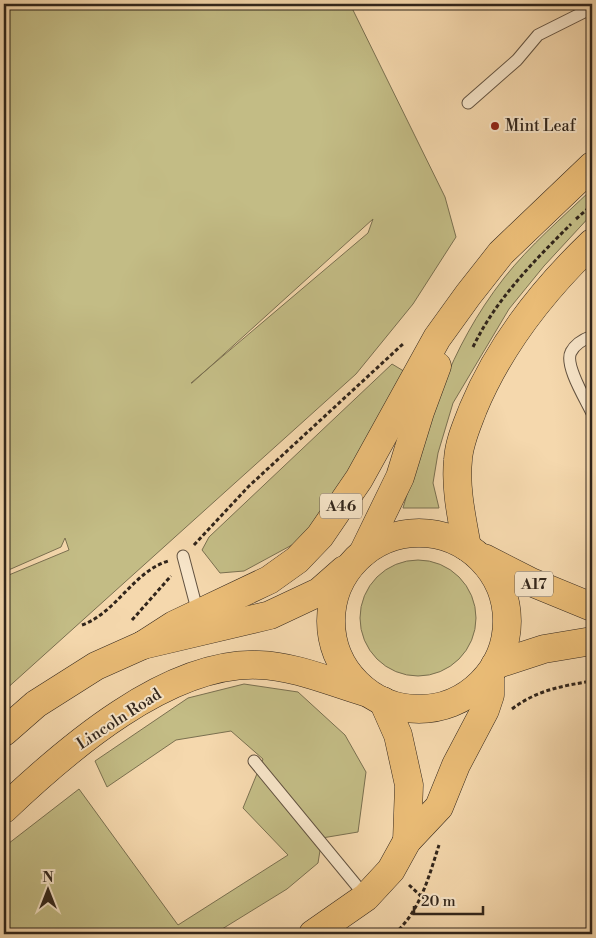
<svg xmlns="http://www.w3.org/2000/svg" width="596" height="938" font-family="'Libre Bodoni',serif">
  <rect width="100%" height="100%" fill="#f5d8ad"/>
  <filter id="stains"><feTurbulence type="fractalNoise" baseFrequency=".004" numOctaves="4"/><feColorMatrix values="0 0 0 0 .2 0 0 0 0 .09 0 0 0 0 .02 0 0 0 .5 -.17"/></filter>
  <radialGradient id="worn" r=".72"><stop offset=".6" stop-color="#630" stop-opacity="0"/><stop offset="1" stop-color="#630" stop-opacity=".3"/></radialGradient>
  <g fill="#c3bc85" stroke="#7a7050" fill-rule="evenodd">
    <path d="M4 4H350L445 197 456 237 413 304 356 374 4 691V577L69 550 65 538 61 547 4 572ZM373 219 368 233 191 383H192Z"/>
    <path d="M592 189V214L544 266 509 309 453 403 438 453 433 483 439 508H403C428 422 448 350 504 278 530 245 562 218 592 189Z"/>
    <polygon points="392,364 407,373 342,485 303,539 244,571 220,573 202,550 209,537"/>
    <circle cx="418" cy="618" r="58"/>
    <polygon points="244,684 298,692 345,735 366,772 358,832 322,838 318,863 287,889 214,934 4,934 4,847 79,789 178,925 288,855 243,808 263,759 231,731 176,740 107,787 95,761 188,698"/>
  </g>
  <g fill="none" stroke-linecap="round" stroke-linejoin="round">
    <g stroke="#625240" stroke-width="13">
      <g id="service">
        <polyline points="468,103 517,60 538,35 592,8"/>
        <path d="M592 336C584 339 575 344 571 352 564 365 586 400 592 413"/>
        <polyline points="183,556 198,613"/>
        <polyline points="254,761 366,897"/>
      </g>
    </g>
    <g stroke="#31251b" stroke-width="29">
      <g id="trunk">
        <circle cx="419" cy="621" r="88"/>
        <path d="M467 547C462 519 455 488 458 460 459 442 467 425 473 409 500 344 542 291 592 243"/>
        <polyline points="363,553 400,477 420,412 437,366"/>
        <polyline points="484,558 531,582 592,607"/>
        <polyline points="143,645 174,625 269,580 297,560 320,536 359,479 437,338 468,295 501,253 592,166"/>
        <polyline points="495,665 544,649 592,641"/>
        <polyline points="383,701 398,735 409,785 407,841"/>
        <polyline points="4,732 36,704 96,666 143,645 270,615 319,592 344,570"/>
        <path d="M4 809C66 750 168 661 259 665 295 666 331 682 365 692"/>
        <polyline points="313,934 366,897 391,870 407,841 439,807 456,765 485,710 490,695 490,674"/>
      </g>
    </g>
    <g stroke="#31251b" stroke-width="3" stroke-dasharray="4 2.5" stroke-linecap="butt">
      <polyline points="576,219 592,205"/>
      <path d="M473 347C496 299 534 261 571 224"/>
      <polyline points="194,545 248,487 404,343"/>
      <polyline points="132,620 171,576"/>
      <path d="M82 625C116 613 133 572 168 561"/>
      <path d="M512 709C537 690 562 686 592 681"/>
      <polyline points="409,885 422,897"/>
      <path d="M394 934C420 912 429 876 439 845"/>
    </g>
    <use href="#service" stroke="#f8e6ca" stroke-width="11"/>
    <use href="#trunk" stroke="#eabc76" stroke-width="28"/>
  </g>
  <circle fill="#8f2418" stroke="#f8e6ca" stroke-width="2" cx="495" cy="126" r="5"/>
  <g text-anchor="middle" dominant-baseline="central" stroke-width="4" stroke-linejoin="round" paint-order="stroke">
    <g fill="#f8e6ca" stroke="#6d5f50" stroke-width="1">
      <rect x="320" y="493.5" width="42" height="25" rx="4"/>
      <rect x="515" y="571.5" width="38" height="25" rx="4"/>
    </g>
    <g font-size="15" font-weight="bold" fill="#31251b">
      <text x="341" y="506">A46</text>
      <text x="534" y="584">A17</text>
    </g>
    <g font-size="16" fill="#31251b" stroke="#f8e6ca" text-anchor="start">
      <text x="505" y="126">Mint Leaf</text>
    </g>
    <g font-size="16" fill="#31251b" stroke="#f8e6ca">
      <text transform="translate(119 719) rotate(-33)">Lincoln Road</text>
    </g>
  </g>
  <rect width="596" height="938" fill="none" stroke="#f5d8ad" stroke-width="20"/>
  <rect x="5" y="5" width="586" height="928" fill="none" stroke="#31251b" stroke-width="2.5"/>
  <rect x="10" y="10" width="576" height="918" fill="none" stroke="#31251b"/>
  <g transform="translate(48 890)" stroke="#f8e6ca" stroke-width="4" paint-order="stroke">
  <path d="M0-4L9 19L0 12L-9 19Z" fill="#31251b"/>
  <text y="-8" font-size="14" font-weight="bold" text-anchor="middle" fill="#31251b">N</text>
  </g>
  <path d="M414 906v8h69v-8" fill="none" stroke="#31251b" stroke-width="2.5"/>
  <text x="421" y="906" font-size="15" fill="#31251b" stroke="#f8e6ca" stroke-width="4" paint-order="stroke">20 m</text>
  <rect width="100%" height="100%" filter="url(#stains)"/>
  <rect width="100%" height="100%" fill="url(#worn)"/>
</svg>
